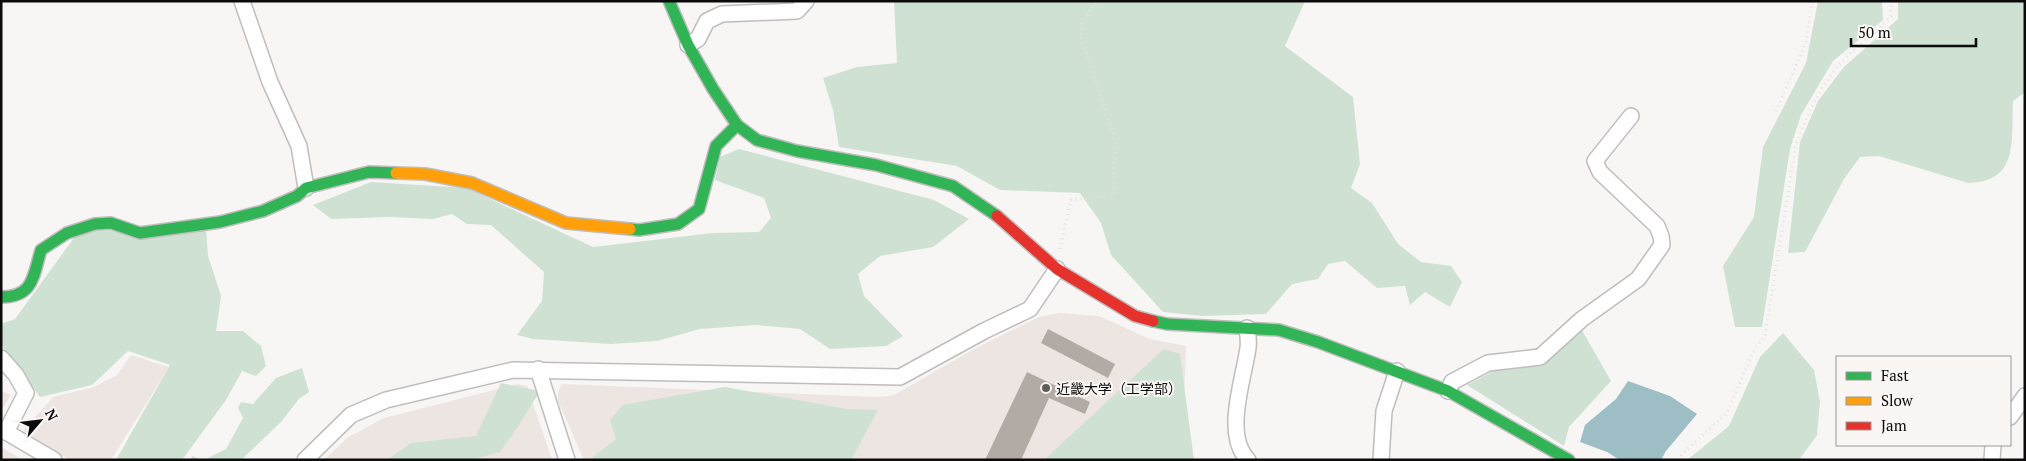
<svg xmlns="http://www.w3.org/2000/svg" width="2026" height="461" font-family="'PT Serif','Noto Sans JP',serif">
  <rect width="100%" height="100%" fill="#f8f6f5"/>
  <g fill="#ece5e2">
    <polygon points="1060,313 1099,316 1150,339 1186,346 1182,460 584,460 558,401 558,392 562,384 879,397 894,395 976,348 1039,317"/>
    <polygon points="131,355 169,367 111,460 70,460 23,431 53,397 94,387 117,375"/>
    <polygon points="518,384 527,386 552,460 324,460 347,438 384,418"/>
    <polygon points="1,391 11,395 1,411"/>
    <polygon points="1,447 23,460 1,460"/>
  </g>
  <g fill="#cee1d3">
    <polygon points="894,1 1305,1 1285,46 1353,97 1360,164 1351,188 1372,203 1398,244 1421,262 1451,266 1462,282 1450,307 1425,292 1410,305 1405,286 1377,288 1345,261 1328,264 1318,279 1292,284 1266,314 1202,316 1163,312 1111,255 1101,223 1080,193 1000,190 957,166 839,147 833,110 823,78 857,67 897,63"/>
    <polygon points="1818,1 1882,1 1883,20 1833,61 1801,115 1790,149 1762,327 1735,327 1723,266 1754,217 1763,147 1806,63"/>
    <path d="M1898 1H2025V92L2013 101C2011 139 2020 182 1968 183L1879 156 1860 157 1844 179 1805 252 1788 253 1800 142 1818 101 1844 67 1898 19Z"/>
    <polygon points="739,149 934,200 969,219 933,247 880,256 858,274 864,296 903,336 886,346 830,349 800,329 756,325 700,329 657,341 611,344 533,339 517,335 542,301 544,272 491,225 467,224 452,214 433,219 390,217 331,219 313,205 371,182 467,188 593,247 713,233 759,232 771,218 764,198 715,180 720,157"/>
    <polygon points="206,228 208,256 221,296 216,331 243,331 261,346 266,366 256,376 242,371 226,400 182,460 116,460 170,365 128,351 92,385 40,397 5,351 1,344 1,324 15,319 79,231"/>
    <polygon points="1579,325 1611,381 1569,427 1564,446 1467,385"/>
    <polygon points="1783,333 1814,370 1820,402 1817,435 1799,460 1687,460 1729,426 1760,357"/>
    <polygon points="1164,349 1180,354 1194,460 1044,460"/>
    <polygon points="302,368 309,392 299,399 281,422 241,460 191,460 192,456 204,460 226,449 243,418 238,408 241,402 253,404 276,378"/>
    <polygon points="501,383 540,391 519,425 500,452 471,460 387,460 411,443 476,436"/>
    <polygon points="725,387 847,409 878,410 851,460 593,460 592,458 616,439 610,420 623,405"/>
  </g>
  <polygon fill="#9ebec5" points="1628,381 1670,396 1697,414 1666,451 1661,460 1620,460 1607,452 1580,442 1585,425 1616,399"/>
  <g fill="#b1aaa5">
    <polygon points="1048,329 1115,364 1108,378 1041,343"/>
    <polygon points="1027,372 1090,402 1085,414 1049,398 1021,460 985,460"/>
  </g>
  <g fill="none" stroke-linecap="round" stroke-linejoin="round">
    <g stroke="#bfbdbd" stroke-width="18">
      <g id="street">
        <polyline points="242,1 270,82 299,146 306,188"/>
        <polyline points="688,45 698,39 707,21 722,14 797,11 806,1"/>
        <path d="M1247 328C1248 335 1249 341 1248 348 1244 378 1223 435 1248 460"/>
        <polyline points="1,358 16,375 26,393 6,432"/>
        <polyline points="538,369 567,460"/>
        <polyline points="1448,391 1452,382 1488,363 1540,357 1582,319 1638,279 1662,245 1661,236 1657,226 1600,172 1595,161 1631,116"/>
        <polyline points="2010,417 2025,396"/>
        <polyline points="1,429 54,460"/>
        <polyline points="305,460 351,415 386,400 513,370 900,377 984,331 1030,309 1057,269"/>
        <polyline points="1381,460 1384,411 1397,371"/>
        <polyline points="1992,460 1993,445"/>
      </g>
    </g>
    <g stroke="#bfbdbd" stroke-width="14">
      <g id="fast">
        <polyline points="669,1 688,45 713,89 737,125 757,140 797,151 876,165 953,186 997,216"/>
        <polyline points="630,229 639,230 678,224 699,209 716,146 737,125"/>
        <path d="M1 297C34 297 33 276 41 250L67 233 95 224 111 223 140 233 220 222 263 211 297 196 306 188 369 172 396 173"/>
        <polyline points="1153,321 1167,324 1279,330 1318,342 1448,391 1569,460"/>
      </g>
    </g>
    <g stroke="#bfbdbd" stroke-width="14">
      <polyline id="slow" points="396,173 425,174 472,183 566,223 630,229"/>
    </g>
    <g stroke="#bfbdbd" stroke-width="14">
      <polyline id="jam" points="997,216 1057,269 1135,316 1153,321"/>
    </g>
    <g stroke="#e2e2e1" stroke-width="3" stroke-dasharray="1 4" stroke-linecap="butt">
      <polyline points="1776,111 1806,43 1812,1"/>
      <polyline points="1060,249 1071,200 1113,196 1116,143 1081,38 1082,23 1097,1"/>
      <path d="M1678 460 1682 454 1727 413 1751 356 1765 335 1796 144C1807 115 1819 88 1839 65 1855 47 1875 34 1891 16V1"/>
    </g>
    <use href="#street" stroke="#fefefe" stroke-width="15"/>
    <use href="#fast" stroke="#30b455" stroke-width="11"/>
    <use href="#slow" stroke="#ff9f0a" stroke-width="11"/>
    <use href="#jam" stroke="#e5322d" stroke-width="11"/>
  </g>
  <circle fill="#5f5d5d" stroke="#f9f6f4" stroke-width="2" cx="1046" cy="388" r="5"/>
  <g text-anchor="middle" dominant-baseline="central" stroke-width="4" stroke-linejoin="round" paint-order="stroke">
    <g font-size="14" fill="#0c0b0b" stroke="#f9f6f4" text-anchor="start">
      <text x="1056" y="388">近畿大学（工学部）</text>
    </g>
  </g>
  <rect width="2026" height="461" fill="none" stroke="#0c0b0b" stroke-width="5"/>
  <rect x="1836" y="356" width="175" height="90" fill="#f9f6f4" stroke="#9a9897"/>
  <rect x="1846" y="372" width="25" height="8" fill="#30b455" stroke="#9a9897"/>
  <text x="1881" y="381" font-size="15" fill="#0c0b0b">Fast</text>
  <rect x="1846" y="397" width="25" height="8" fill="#ff9f0a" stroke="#9a9897"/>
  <text x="1881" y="406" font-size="15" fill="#0c0b0b">Slow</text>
  <rect x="1846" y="422" width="25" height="8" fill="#e5322d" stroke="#9a9897"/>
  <text x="1881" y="431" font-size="15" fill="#0c0b0b">Jam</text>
  <g transform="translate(40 421) rotate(62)" stroke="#f9f6f4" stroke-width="4" paint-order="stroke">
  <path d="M0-4L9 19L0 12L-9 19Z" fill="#0c0b0b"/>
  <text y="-8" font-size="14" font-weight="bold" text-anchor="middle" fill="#0c0b0b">N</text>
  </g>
  <path d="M1851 38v8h125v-8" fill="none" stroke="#0c0b0b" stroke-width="2.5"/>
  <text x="1858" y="38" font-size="15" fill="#0c0b0b" stroke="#f9f6f4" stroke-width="4" paint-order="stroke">50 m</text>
</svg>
